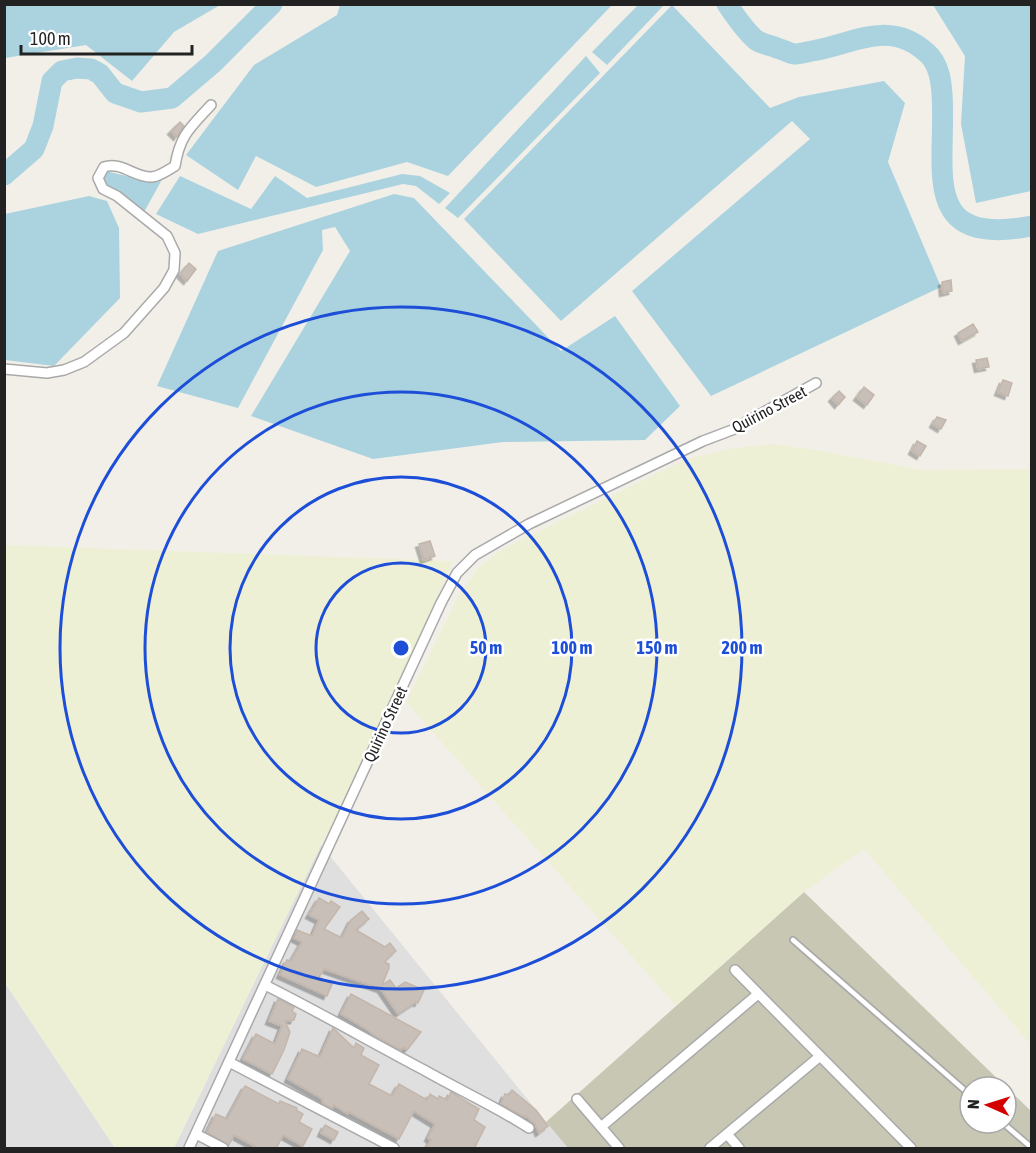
<svg xmlns="http://www.w3.org/2000/svg" width="1036" height="1153" font-family="'Asap Condensed',sans-serif">
  <defs>
    <filter id="shadow"><feDropShadow dx="-3.5" dy="3.5" stdDeviation="0" flood-color="#0004"/></filter>
  </defs>
  <rect width="100%" height="100%" fill="#f2efe9"/>
  <g fill="#e0dfdf">
    <polygon points="321,845 546,1122 568,1148 174,1148"/>
    <polygon points="4,983 5,983 115,1148 5,1148"/>
  </g>
  <path fill="#c7c7b4" fill-rule="evenodd" d="M804 892 1031 1111V1148H568L546 1122ZM970 1087H1006V1123H970Z"/>
  <g fill="#eef0d5">
    <polygon points="774,444 822,451 920,470 1031,469 1031,1045 864,849 804,892 676,1006 406,702 460,593 478,568 503,549 686,459 729,449"/>
    <polygon points="5,545 453,561 366,762 321,845 174,1148 115,1148 5,983"/>
  </g>
  <g fill="#aad3df">
    <polygon points="5,4 220,4 220,5 174,32 132,81 86,45 5,58"/>
    <polygon points="340,5 340,4 612,5 448,176 407,162 316,187 256,156 238,190 186,155 254,65 337,15"/>
    <polygon points="638,5 664,5 607,65 592,52"/>
    <polygon points="672,5 770,108 799,97 884,81 905,103 888,162 941,287 711,396 632,291 810,139 792,121 561,321 464,219"/>
    <polygon points="933,5 1031,5 1031,191 976,203 961,124 965,56"/>
    <polygon points="586,56 600,73 458,218 445,208"/>
    <polygon points="105,171 135,178 164,176 139,221 122,200 102,187"/>
    <polygon points="402,174 420,176 450,193 439,204 416,186 403,184 198,234 156,214 180,176 251,209 275,176 307,198"/>
    <polygon points="394,194 414,198 561,351 615,316 680,406 645,440 503,442 373,459 251,416 350,251 335,227 322,230 323,250 238,408 157,386 218,251"/>
    <polygon points="89,196 107,201 119,228 120,298 54,366 5,360 5,214"/>
  </g>
  <g fill="none" stroke-linecap="round" stroke-linejoin="round">
    <g stroke="#aad3df" stroke-width="21">
      <path d="M727 4C735 16 745 31 756 40 761 44 770 45 777 48 782 49 788 53 794 54 799 54 806 52 812 51 854 44 889 18 927 53 939 64 941 80 942 94 947 168 917 248 1032 226"/>
      <polyline points="4,175 34,149 43,126 52,81 62,71 77,68 91,69 100,74 115,93 141,102 172,98 213,63 272,4"/>
    </g>
  </g>
  <g fill="#c7bfb8" stroke="#c4b6ab" stroke-width="1.5" filter="url(#shadow)">
    <polygon points="180,122 184,126 177,137 171,131"/>
    <polygon points="189,263 196,269 187,281 180,274"/>
    <polygon points="951,280 952,291 943,293 942,282"/>
    <polygon points="973,324 978,332 962,341 958,333"/>
    <polygon points="987,358 989,367 978,369 976,360"/>
    <polygon points="1003,380 1012,383 1008,396 998,392"/>
    <polygon points="864,387 874,395 867,405 857,397"/>
    <polygon points="839,391 845,397 838,405 832,398"/>
    <polygon points="937,417 946,420 941,429 933,424"/>
    <polygon points="917,441 926,446 920,456 912,451"/>
    <polygon points="430,541 435,556 424,560 419,544"/>
    <polygon points="319,898 329,904 331,901 340,907 324,929 342,938 351,920 362,911 369,919 356,930 385,947 390,943 396,951 384,962 389,964 389,968 382,985 390,980 396,988 405,982 424,990 418,1003 416,1002 398,1014 381,989 324,969 319,977 332,984 327,996 280,975 287,960 291,961 302,942 294,938 297,930 312,936 319,920 309,915"/>
    <polygon points="351,994 421,1032 407,1050 403,1047 401,1050 375,1036 368,1030 341,1014"/>
    <polygon points="278,999 294,1007 292,1011 296,1014 294,1020 285,1021 290,1032 284,1050 272,1074 243,1059 256,1034 275,1044 282,1026 269,1021"/>
    <polygon points="333,1028 354,1048 356,1043 364,1048 361,1055 379,1065 369,1084 392,1096 399,1084 427,1100 430,1094 438,1099 439,1096 447,1100 451,1092 479,1109 474,1120 485,1127 474,1149 426,1149 431,1140 428,1138 435,1124 414,1111 399,1139 349,1112 348,1114 334,1105 332,1108 324,1104 322,1101 323,1099 288,1079 302,1049 320,1057"/>
    <polygon points="245,1086 279,1104 280,1101 297,1108 296,1110 303,1114 299,1122 312,1129 303,1146 283,1135 276,1149 260,1149 234,1135 229,1145 207,1132 216,1114 227,1119"/>
    <polygon points="512,1090 536,1110 548,1126 539,1133 535,1124 526,1116 525,1117 501,1104 505,1094 508,1095"/>
    <polygon points="325,1125 338,1132 334,1140 321,1133"/>
  </g>
  <g fill="none" stroke-linecap="round" stroke-linejoin="round">
    <g stroke="#a9a9a9" stroke-width="8">
      <g id="service">
        <polyline points="793,940 970,1095"/>
        <polyline points="1003,1123 1032,1148"/>
      </g>
    </g>
    <g stroke="#a9a9a9" stroke-width="12">
      <g id="minor">
        <path d="M4 369 47 373 64 370 84 362 124 333 164 288 174 270 175 253 167 236 117 196 103 189 98 178 104 167C121 161 135 178 152 177 160 176 168 170 175 166 180 135 190 128 211 105"/>
        <polyline points="735,970 911,1148"/>
        <path d="M265 985C319 1012 371 1042 424 1070 459 1090 495 1106 529 1128"/>
        <polyline points="229,1062 394,1148"/>
        <polyline points="577,1099 619,1148"/>
        <polyline points="601,1127 758,994"/>
        <polyline points="196,1134 223,1148"/>
        <polyline points="727,1134 739,1148"/>
        <polyline points="189,1148 441,603 457,573 475,555 529,524 703,441 732,430 816,383"/>
        <polyline points="710,1148 819,1057"/>
      </g>
    </g>
    <use href="#service" stroke="#fff" stroke-width="4.5"/>
    <use href="#minor" stroke="#fff" stroke-width="9"/>
  </g>
  <g fill="none" stroke="#1d4ed8" stroke-width="3">
    <circle cx="401" cy="648" r="85"/>
    <circle cx="401" cy="648" r="171"/>
    <circle cx="401" cy="648" r="256"/>
    <circle cx="401" cy="648" r="341"/>
  </g>
  <g text-anchor="middle" dominant-baseline="central" stroke-width="5" stroke-linejoin="round" paint-order="stroke">
    <g font-size="16" fill="#222" stroke="#fff">
      <text transform="translate(769 409) rotate(-28)">Quirino Street</text>
      <text transform="translate(385 724) rotate(-65)">Quirino Street</text>
    </g>
  </g>
  <circle cx="401" cy="648" r="9" fill="#1d4ed8" stroke="#fff" stroke-width="3"/>
  <g font-size="18" text-anchor="middle" font-weight="bold" fill="#1d4ed8" stroke="#fff" stroke-width="5" stroke-linejoin="round" paint-order="stroke">
    <text x="486" y="654">50 m</text>
    <text x="572" y="654">100 m</text>
    <text x="657" y="654">150 m</text>
    <text x="742" y="654">200 m</text>
  </g>
  <rect width="1036" height="1153" fill="none" stroke="#222222" stroke-width="12"/>
  <g transform="translate(988 1105) rotate(273)"><circle r="28" fill="#ffffff" stroke="#a7a7a7" stroke-width="1.5"/>
  <path d="M0-4.5L10 22L0 15L-10 22Z" fill="#d40000"/>
  <text y="-9" font-size="16" font-weight="bold" text-anchor="middle" fill="#222222">N</text>
  </g>
  <path d="M21 45v9h171v-9" fill="none" stroke="#222222" stroke-width="3"/>
  <text x="30" y="45" font-size="18" fill="#222222" stroke="#ffffff" stroke-width="4.5" paint-order="stroke">100 m</text>
</svg>
